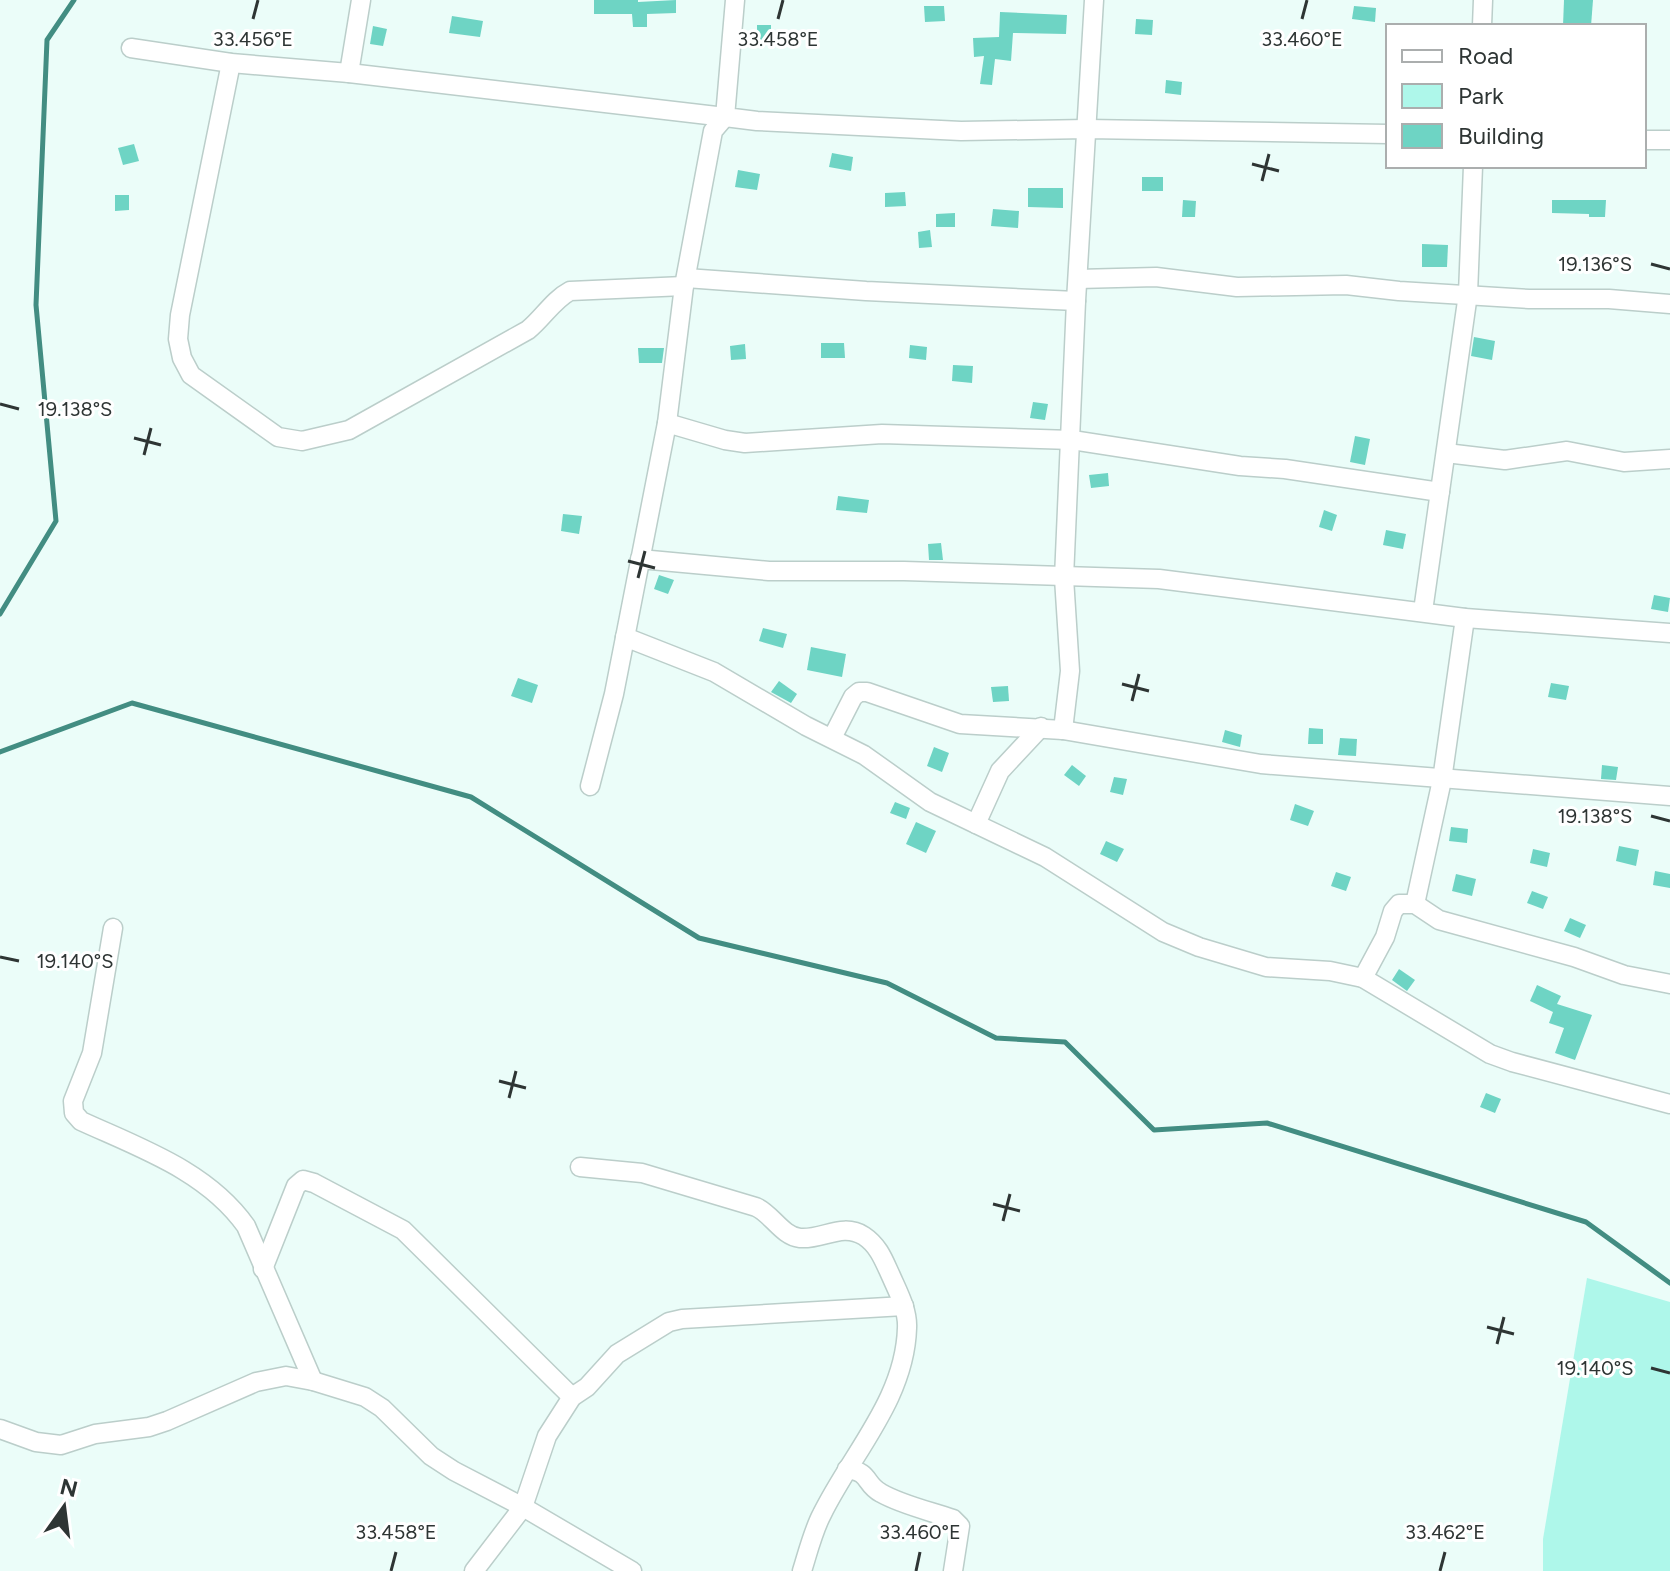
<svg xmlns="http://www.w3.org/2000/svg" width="1670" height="1571" font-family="Figtree,sans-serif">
  <rect width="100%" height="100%" fill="#ebfdf9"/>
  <polygon fill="#aef7ea" points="1587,1278 1670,1302 1670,1571 1543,1571 1543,1539"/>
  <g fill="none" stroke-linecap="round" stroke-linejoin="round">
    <g stroke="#428d82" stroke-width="5">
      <polyline points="0,614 56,521 36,305 47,40 74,0"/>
      <polyline points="0,752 132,703 471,797 699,938 887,983 996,1038 1065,1042 1154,1130 1267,1123 1586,1222 1670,1283"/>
    </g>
  </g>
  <g fill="#6ed4c4">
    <polygon points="594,0 638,0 638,2 676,0 676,13 647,14 647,27 633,27 632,14 594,14"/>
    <polygon points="1564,0 1593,0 1591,26 1563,26"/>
    <polygon points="924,6 944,6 945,21 925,22"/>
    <polygon points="1354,6 1376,8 1375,22 1352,19"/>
    <polygon points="1000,12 1067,15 1066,34 1013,33 1011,61 995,59 992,85 980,84 984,56 974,57 973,38 999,37"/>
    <polygon points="452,16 483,21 480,37 449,33"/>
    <polygon points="1136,19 1153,20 1152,35 1135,34"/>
    <rect x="757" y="25" width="14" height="15"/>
    <polygon points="373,26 387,29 383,46 370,44"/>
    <polygon points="1166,80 1182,82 1181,95 1165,93"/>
    <polygon points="134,144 139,161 123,165 118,148"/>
    <polygon points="832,153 853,157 851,171 829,167"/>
    <polygon points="738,170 760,174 757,190 735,187"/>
    <rect x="1142" y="177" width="21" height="14"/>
    <polygon points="1028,188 1063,188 1063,208 1028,207"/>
    <polygon points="905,192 906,206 885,207 885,193"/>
    <polygon points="115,195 129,195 129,210 115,211"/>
    <polygon points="1183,200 1196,201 1195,217 1182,217"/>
    <polygon points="1552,200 1606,200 1605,217 1589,217 1589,214 1552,213"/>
    <polygon points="993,209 1019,211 1018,228 991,226"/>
    <polygon points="955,213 955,227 936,227 936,214"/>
    <polygon points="930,230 932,247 919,248 918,232"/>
    <polygon points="1422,244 1448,245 1447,267 1422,267"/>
    <polygon points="1474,337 1495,341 1492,360 1471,356"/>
    <polygon points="821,343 844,343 845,358 821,358"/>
    <polygon points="745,344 746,359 731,360 730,346"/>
    <polygon points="910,345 927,347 926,360 909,358"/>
    <polygon points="638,348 664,348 662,363 639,363"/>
    <polygon points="953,365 973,366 972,383 952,381"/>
    <polygon points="1033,402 1048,404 1045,420 1030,418"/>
    <polygon points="1355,436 1370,439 1365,465 1350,462"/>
    <polygon points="1108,473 1109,486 1091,488 1089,475"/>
    <polygon points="838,496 869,500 867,513 836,510"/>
    <polygon points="1324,510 1337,515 1332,531 1319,527"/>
    <polygon points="563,514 582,516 579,534 561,531"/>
    <polygon points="1386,530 1406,534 1403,549 1383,545"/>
    <polygon points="941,543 943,560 929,560 928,544"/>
    <polygon points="659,575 674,580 668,594 654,589"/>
    <polygon points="1654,595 1670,598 1668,612 1651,609"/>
    <polygon points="763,628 787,634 783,648 759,641"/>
    <polygon points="811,647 846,654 842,677 807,670"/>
    <polygon points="518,678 538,685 532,703 511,696"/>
    <polygon points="779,681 797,694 791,703 771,692"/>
    <polygon points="1551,683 1569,686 1566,700 1548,697"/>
    <polygon points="1008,686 1009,701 993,702 991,687"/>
    <polygon points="1309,728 1323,729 1323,744 1308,744"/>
    <polygon points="1225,730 1242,735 1240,747 1222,742"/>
    <polygon points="1340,738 1357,739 1356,756 1338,755"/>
    <polygon points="934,747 949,753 942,772 927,766"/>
    <polygon points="1072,765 1086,776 1079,786 1064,775"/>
    <polygon points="1602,765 1618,767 1616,780 1601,779"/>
    <polygon points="1114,777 1127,779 1123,795 1110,792"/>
    <polygon points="895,802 910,808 906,819 890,813"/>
    <polygon points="1295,804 1314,811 1308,826 1290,820"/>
    <polygon points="916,822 936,831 926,853 906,844"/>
    <polygon points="1451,827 1468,829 1467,843 1449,841"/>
    <polygon points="1106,841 1124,849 1117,862 1100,854"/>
    <polygon points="1619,846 1639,850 1636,866 1616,861"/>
    <polygon points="1533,849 1550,853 1547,867 1530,863"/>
    <polygon points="1655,871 1670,874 1670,888 1653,885"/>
    <polygon points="1336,872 1351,877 1346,891 1331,886"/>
    <polygon points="1456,874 1476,879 1472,896 1452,891"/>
    <polygon points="1532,891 1548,897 1543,909 1527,903"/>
    <polygon points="1570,918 1586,925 1580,938 1564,931"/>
    <polygon points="1399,969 1415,980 1407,991 1392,980"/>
    <polygon points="1537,985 1561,996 1557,1004 1592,1015 1575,1060 1555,1053 1564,1028 1549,1023 1553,1012 1530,1001"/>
    <polygon points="1486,1093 1501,1099 1495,1113 1480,1107"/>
  </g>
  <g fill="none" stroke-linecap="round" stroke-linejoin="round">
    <g stroke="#bbceca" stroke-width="21">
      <g id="street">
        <polyline points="735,0 725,117 757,121 961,131 1087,129 1388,134"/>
        <polyline points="1482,26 1483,0"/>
        <polyline points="131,48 231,63 349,73 725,117"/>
        <path d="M231 63 180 315 178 339 182 358 191 375 278 437 302 441 349 430 528 330C543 318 553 300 570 291L684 286"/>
        <polyline points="349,73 361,0"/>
        <polyline points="1644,140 1670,140"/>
        <polyline points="686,278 866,291 1076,301"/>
        <polyline points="1078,279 1156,277 1237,287 1346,285 1399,291 1529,299 1609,299 1670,304"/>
        <polyline points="667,423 725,440 745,443 882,434 1072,440 1240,466 1285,469 1440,492"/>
        <polyline points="1446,453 1505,460 1567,451 1624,462 1670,459"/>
        <polyline points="640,559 769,571 904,571 1159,579 1465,618 1670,633"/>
        <polyline points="1423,611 1468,294 1473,166"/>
        <polyline points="625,637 714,672 806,726 864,755 930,802 1045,857 1163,932 1199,947 1266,967 1330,971 1363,978 1490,1054 1512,1062 1670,1104"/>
        <polyline points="1063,730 1070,671 1064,578 1076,301 1094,0"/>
        <polyline points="832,738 853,697 859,692 867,692 960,724 1063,730 1261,764 1670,796"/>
        <polyline points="590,786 614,694 667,423 684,286 713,131 725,117"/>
        <polyline points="976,824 1000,771 1041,727"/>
        <polyline points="1415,904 1442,780 1465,618"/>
        <path d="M113 928 92 1053 73 1101 74 1113 81 1121C140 1148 207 1171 246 1226L313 1381"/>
        <polyline points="1363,978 1385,937 1393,911 1399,904 1415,904 1439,920 1574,957 1624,975 1670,984"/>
        <path d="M580 1167 642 1173 756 1207C772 1214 782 1236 800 1238 823 1240 842 1222 864 1236 879 1246 884 1261 891 1276 898 1292 908 1310 907 1328 905 1399 852 1453 822 1514 813 1531 808 1552 802 1571"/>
        <polyline points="263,1269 296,1186 303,1180 314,1183 403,1230 572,1397"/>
        <polyline points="0,1429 36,1442 61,1445 95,1434 149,1427 167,1421 256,1382 286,1376 313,1381 365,1397 382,1408 431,1456 454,1471 523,1507 632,1571"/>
        <path d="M847 1469C871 1472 864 1484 881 1493 902 1505 930 1511 953 1519L960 1526 953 1571"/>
        <polyline points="474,1571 523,1507 547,1436 572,1397 587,1387 617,1354 669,1322 682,1319 904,1306"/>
      </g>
    </g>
    <use href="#street" stroke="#fff" stroke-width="18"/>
  </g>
  <path fill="none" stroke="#2e3534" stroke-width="3" d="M253 19 258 0M778 19 783 0M1302 19 1307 0M1252 164 1279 171M1262 181 1269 154M1651 264 1670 269M0 404 19 409M134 438 161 445M144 455 151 428M628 561 655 568M638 578 645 551M1122 684 1149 691M1132 701 1139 674M1651 816 1670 821M0 957 19 961M499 1081 526 1088M509 1098 516 1071M993 1204 1020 1211M1003 1221 1010 1194M1487 1327 1514 1334M1497 1344 1504 1317M1651 1368 1670 1373M391 1571 396 1552M916 1571 920 1552M1440 1571 1445 1552"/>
  <g font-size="20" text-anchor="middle" fill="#2e3534" stroke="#fff" stroke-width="6" stroke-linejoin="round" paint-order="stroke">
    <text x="253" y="46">33.456°E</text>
    <text x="778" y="46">33.458°E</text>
    <text x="1302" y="46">33.460°E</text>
    <text x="1595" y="271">19.136°S</text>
    <text x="75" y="416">19.138°S</text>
    <text x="1595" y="823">19.138°S</text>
    <text x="75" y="968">19.140°S</text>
    <text x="1595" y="1375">19.140°S</text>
    <text x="396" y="1539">33.458°E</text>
    <text x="920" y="1539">33.460°E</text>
    <text x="1445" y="1539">33.462°E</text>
  </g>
  <rect x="1386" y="24" width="260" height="144" fill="#ffffff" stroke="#abaeae" stroke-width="2"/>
  <rect x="1402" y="50" width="40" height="12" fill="#ffffff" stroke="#abaeae" stroke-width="2"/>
  <text x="1458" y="64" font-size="24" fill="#2e3534">Road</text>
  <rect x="1402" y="84" width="40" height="24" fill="#aef7ea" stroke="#abaeae" stroke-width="2"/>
  <text x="1458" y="104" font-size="24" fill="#2e3534">Park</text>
  <rect x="1402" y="124" width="40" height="24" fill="#6ed4c4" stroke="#abaeae" stroke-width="2"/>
  <text x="1458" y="144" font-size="24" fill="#2e3534">Building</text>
  <g transform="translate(64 1507) rotate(14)" stroke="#ffffff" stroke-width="6" paint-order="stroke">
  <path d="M0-6L14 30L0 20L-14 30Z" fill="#2e3534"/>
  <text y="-12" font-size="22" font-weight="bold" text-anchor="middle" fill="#2e3534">N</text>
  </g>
</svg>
